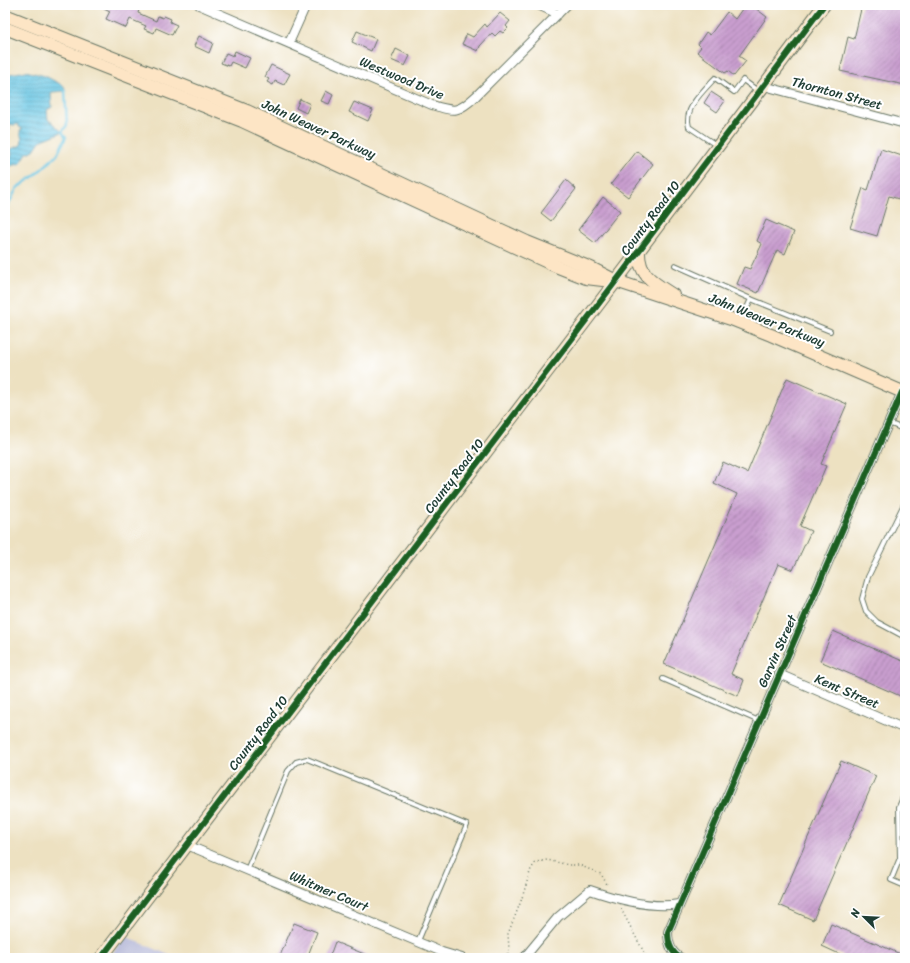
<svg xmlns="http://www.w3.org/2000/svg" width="910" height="963" font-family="Sriracha,sans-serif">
  <defs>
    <pattern id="water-rules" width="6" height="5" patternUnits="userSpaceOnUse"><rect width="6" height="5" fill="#65c5e3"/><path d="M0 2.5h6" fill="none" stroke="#53a1b9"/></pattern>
    <pattern id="building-hatch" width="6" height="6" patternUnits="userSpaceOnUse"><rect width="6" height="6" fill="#c99ecf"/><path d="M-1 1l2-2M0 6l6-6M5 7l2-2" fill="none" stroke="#a382a9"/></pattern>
  </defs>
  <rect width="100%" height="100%" fill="#fff"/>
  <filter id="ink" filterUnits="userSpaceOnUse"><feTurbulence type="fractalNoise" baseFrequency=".025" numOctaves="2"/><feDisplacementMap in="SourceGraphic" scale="8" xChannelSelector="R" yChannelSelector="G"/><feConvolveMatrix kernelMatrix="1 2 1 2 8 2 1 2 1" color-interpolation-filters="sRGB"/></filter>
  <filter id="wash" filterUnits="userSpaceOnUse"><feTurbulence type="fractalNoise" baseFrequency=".012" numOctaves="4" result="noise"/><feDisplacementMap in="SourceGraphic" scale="16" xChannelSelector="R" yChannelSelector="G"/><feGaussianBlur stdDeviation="0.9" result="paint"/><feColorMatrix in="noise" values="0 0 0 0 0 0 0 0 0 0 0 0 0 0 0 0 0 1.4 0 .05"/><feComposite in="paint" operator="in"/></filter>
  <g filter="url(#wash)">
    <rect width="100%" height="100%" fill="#ede1c1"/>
    <polygon fill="#c0c2dd" points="125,936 176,958 109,958"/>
    <polygon fill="url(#water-rules)" stroke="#42818c" points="26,71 45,76 64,86 65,91 52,92 51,94 52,107 47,110 48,120 52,122 62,132 40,141 34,150 27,153 20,164 5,167 5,164 12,155 11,149 21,145 22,140 20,131 23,129 19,127 19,124 14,125 9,124 10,129 5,132 5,75"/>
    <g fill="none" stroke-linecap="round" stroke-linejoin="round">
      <polyline stroke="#65c5e3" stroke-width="2.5" points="5,211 17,188 35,175 57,155 66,137 62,132 67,125 65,91"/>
    </g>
    <g id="blocks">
      <g fill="url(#building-hatch)">
        <polygon points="98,5 133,5 132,7 139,10 138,13 156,21 158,16 163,18 164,16 171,19 170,22 177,25 172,35 156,28 154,33 144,29 146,26 130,19 126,28 106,19 110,11"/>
        <polygon points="745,5 751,5 767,17 739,56 746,61 734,76 728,71 725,73 697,52 701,47 698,44 706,32 710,35 727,12 735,19"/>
        <polygon points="862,5 905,5 905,85 840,71 848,37 854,39"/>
        <polygon points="500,13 510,21 506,26 508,28 503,33 500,31 495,36 492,33 480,46 478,51 462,44 467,34 473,37 485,24 487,27"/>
        <polygon points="357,31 376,39 371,51 352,42"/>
        <polygon points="199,36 213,43 209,53 194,46"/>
        <polygon points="396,49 410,56 405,66 391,60"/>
        <polygon points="235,51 250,58 245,68 231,62 229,66 221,63 226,53 233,56"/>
        <polygon points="271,65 290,74 284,85 275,81 273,85 267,82 269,79 265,77"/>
        <polygon points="326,91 333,95 329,104 321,101"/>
        <polygon points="711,92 725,101 717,112 704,103"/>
        <polygon points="300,99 310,104 306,113 296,108"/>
        <polygon points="354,102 373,110 368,121 349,112"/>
        <polygon points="881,149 905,157 905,201 889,196 877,236 850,228 863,188 868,190"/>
        <polygon points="637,151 653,164 628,197 611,184"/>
        <polygon points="566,180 576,189 551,221 541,213"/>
        <polygon points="603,197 620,211 595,243 578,230"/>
        <polygon points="766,220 794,232 785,254 777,250 758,293 737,284 744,267 750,269 762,244 757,241"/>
        <polygon points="787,378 847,404 821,464 826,466 800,526 811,531 793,570 778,564 731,674 744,680 738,696 664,664 737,494 714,483 723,462 747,473"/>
        <polygon points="833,631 905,662 905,698 820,661"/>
        <polygon points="841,761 876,776 813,920 779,905"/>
        <polygon points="294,923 317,932 307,958 279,958"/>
        <polygon points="831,924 905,956 905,958 848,958 822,946"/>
        <polygon points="335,942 374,958 329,958"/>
      </g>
    </g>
  </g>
  <g filter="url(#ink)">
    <use href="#blocks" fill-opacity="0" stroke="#677665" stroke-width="1"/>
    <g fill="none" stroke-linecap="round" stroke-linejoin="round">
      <g stroke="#677665" stroke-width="6">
        <g id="lane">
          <path d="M716 145 689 127C683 109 703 91 715 78L734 92 743 80 758 91"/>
          <polyline points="675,265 751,299 741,321"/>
          <polyline points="751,299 830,331"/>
          <polyline points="889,423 905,430"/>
          <polyline points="905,502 868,577 862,599 866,611 877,622 905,637"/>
          <polyline points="663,679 759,721"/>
          <polyline points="905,793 899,807 900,858 891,880 905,886"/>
          <polyline points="247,870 288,771 296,762 307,759 467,825 418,941"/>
          <polyline points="108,953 117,958"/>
        </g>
      </g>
      <g stroke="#677665" stroke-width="10">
        <g id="street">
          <path d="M199 5 432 105C455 112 458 113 476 96L567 5"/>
          <polyline points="538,5 558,14"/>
          <polyline points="289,43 306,5"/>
          <polyline points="764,86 905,124"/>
          <polyline points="779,674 905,729"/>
          <polyline points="187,845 442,952 462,958"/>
          <path d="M524 958 558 917 590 890C616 899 652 909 679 904"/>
          <path d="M681 958C671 953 668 942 668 932L902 392"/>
        </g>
      </g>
      <g stroke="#677665" stroke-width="14">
        <g id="secondary">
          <polyline points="5,15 247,111 527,242 591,268 616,281 731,319 771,335 905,393"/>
          <polyline points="5,28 242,121 558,267 586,278 611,281"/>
          <path d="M639 251C638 275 654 283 673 295"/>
          <polyline points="101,958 616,281 759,92 824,5"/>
        </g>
      </g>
      <g stroke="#677665" stroke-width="1.5" stroke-dasharray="1 3" stroke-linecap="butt">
        <polyline points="621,909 647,958"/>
        <polyline points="508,954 515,957"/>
        <polyline points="506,958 509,949 508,934 521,901 531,869 536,862 547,860 569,865 579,865 601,874 608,886"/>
      </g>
      <use href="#lane" stroke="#fff" stroke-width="4"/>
      <use href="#street" stroke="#fff" stroke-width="8"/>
      <use href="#secondary" stroke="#fde5c5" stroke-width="12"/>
      <g stroke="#fff" stroke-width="8">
        <g id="cycleway">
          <polyline points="101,958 616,281 759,92 824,5"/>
          <path d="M681 958C671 953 668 942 668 932L902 392"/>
        </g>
      </g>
      <use href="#cycleway" stroke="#1b5e20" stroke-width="6"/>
    </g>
  </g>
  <g text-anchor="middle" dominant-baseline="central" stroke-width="4" stroke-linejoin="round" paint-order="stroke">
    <g font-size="13" fill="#1f3d34" stroke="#fff">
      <text transform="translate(402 78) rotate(23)">Westwood Drive</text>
      <text transform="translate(837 93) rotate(15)">Thornton Street</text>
      <text transform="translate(319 129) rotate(25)">John Weaver Parkway</text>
      <text transform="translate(650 218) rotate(-53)">County Road 10</text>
      <text transform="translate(767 320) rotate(22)">John Weaver Parkway</text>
      <text transform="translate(454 476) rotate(-53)">County Road 10</text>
      <text transform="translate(777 651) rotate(-66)">Garvin Street</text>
      <text transform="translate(847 691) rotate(23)">Kent Street</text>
      <text transform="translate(258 733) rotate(-53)">County Road 10</text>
      <text transform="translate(329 891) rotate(23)">Whitmer Court</text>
    </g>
  </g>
  <rect width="910" height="963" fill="none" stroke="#fff" stroke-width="20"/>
  <g transform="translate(864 917) rotate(294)" stroke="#ffffff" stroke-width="3" paint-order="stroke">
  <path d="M0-3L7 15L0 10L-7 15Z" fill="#1f3d34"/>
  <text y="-6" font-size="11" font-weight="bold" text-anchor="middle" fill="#1f3d34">N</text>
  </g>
</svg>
